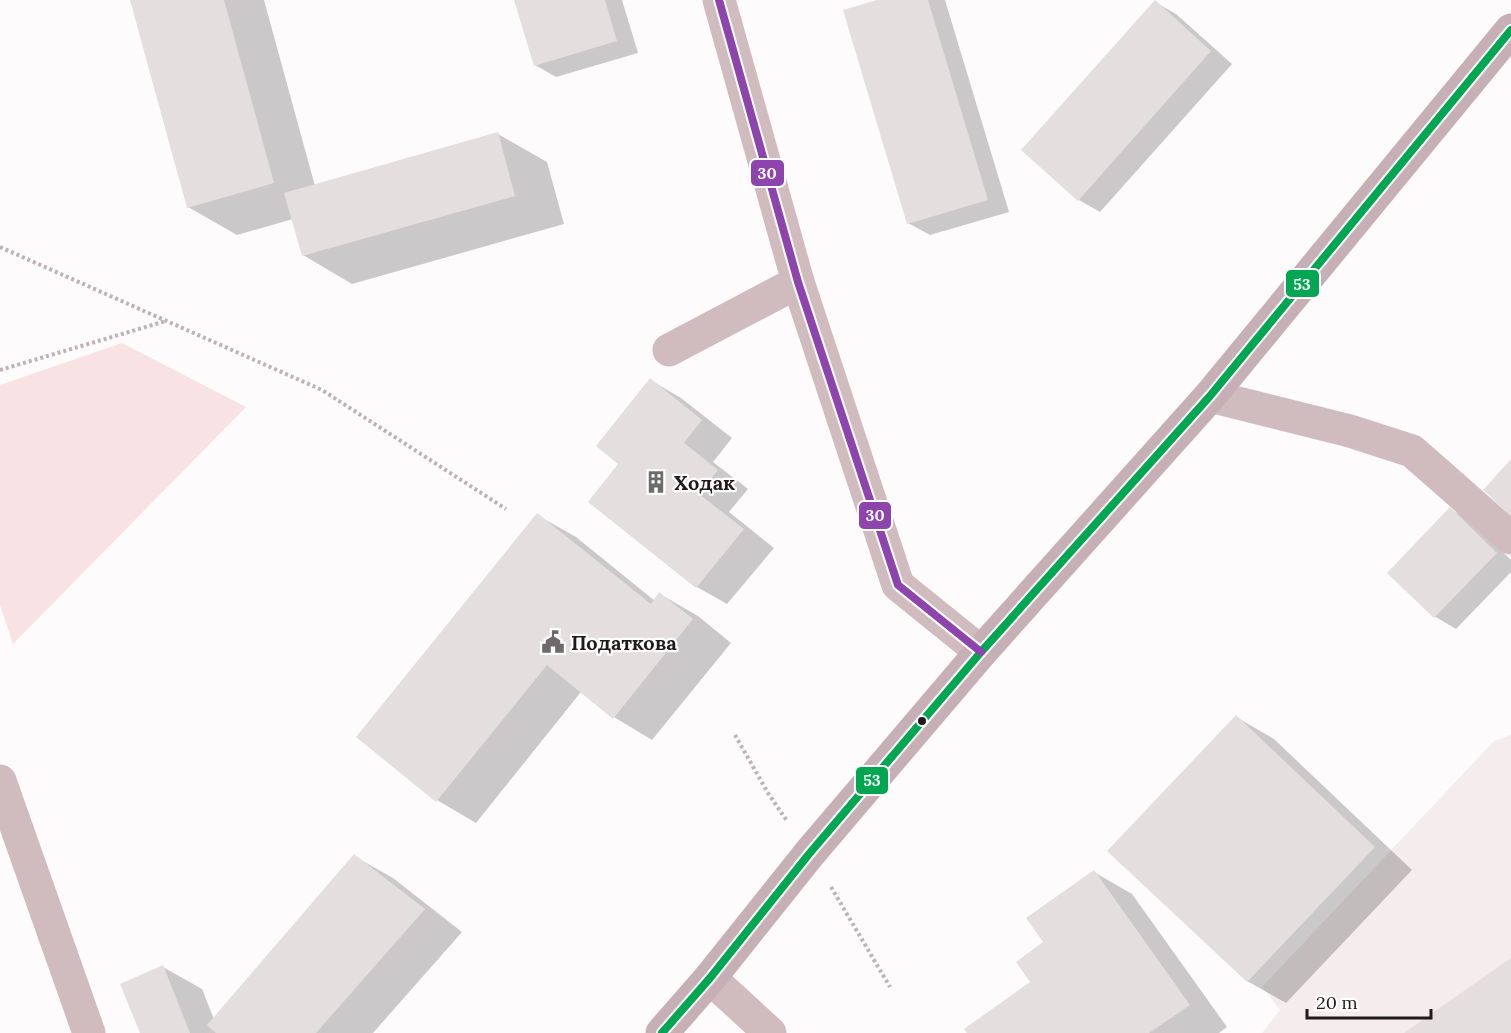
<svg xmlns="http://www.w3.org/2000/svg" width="1511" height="1033" font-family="Lora,serif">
  <rect width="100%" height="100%" fill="#fefbfc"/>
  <polygon fill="#f4eced" points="1511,735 1511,1033 1262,1033 1280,1010 1262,987 1494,741"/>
  <polygon fill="#f9e2e4" points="122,343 246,407 13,644 0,605 0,385"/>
  <g fill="#0003">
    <polygon points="131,0 264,0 315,186 498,134 547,162 564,224 352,284 303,255 293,219 237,235 188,207"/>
    <polygon points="516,0 622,0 638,53 556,77 535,65"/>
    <polygon points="882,0 945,0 1009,212 930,235 908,223"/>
    <polygon points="1155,2 1176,14 1232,64 1100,212 1079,200"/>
    <polygon points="650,380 681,398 732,438 713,462 748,489 729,512 774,548 727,604 697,587 621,464"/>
    <polygon points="1450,509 1472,521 1511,560 1511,572 1456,629 1434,616"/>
    <polygon points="537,515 576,537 655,601 660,594 698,616 731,643 652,740 614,717 581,692 476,823 437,800"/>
    <polygon points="1236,717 1274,739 1412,870 1286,1003 1247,981"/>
    <polygon points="354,856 393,878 462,932 373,1033 141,1033 163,967 202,989 214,1019"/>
    <polygon points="1094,872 1132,894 1227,1027 1219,1033 968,1033 1032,982 1045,943"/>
  </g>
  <g fill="#e4dedf">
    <polygon points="130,0 224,0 274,183 187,208"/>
    <polygon points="514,0 605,0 617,41 534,66"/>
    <polygon points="877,0 928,0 988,200 907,224 843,10"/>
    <polygon points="1155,0 1211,51 1078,201 1021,150"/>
    <polygon points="498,132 515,196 302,256 284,193"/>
    <polygon points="650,378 702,420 684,443 718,470 699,494 744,529 696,588 588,502 618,464 596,446"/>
    <polygon points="1511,459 1511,516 1483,490"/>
    <polygon points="1450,507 1497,553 1434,618 1387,573"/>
    <polygon points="537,513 651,604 659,592 693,619 613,719 547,665 436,802 356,737"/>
    <polygon points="1236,715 1375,847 1247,982 1107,851"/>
    <polygon points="354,854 425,909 316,1033 216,1033 207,1025"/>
    <polygon points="1094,870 1190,1005 1149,1033 967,1033 964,1029 1030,982 1016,962 1043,942 1026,918"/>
    <polygon points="1511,958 1511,1033 1404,1033"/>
    <polygon points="163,965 190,1033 140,1033 120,984"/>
  </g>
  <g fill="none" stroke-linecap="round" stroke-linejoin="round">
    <g stroke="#beb2b4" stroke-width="4" stroke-dasharray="3 3" stroke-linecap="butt">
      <polyline points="0,247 322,390 506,509"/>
      <polyline points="0,370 166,321"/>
      <polyline points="735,735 768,793 787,821"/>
      <polyline points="831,887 890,987"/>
    </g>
    <g stroke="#d0bbbf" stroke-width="33">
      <polyline points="719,0 798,282 898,585 981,652"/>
      <polyline points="669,350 798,282"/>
      <polyline points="1210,396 1350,431 1412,451 1511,538"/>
      <polyline points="0,781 89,1033"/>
      <polyline points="710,978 770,1033"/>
    </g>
    <polyline stroke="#c7b0b5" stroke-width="33" points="662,1033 710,978 809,854 981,652 1210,396 1511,30"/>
    <g stroke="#fff" stroke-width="12">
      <polyline id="bus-1" points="662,1033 710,978 809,854 981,652 1210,396 1511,30"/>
    </g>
    <g stroke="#fff" stroke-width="12">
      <polyline id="bus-2" points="719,0 798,282 898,585 981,652"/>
    </g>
    <use href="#bus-1" stroke="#00a651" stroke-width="8"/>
    <use href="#bus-2" stroke="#8e44ad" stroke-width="8"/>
  </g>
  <defs>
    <g id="building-bare" transform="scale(1.8)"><path d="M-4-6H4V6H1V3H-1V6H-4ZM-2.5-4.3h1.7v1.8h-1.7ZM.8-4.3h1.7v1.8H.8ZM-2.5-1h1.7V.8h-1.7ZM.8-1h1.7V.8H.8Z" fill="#6e696a" stroke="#fff" stroke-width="2.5" paint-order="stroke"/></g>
    <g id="civic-bare" transform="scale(1.8)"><path d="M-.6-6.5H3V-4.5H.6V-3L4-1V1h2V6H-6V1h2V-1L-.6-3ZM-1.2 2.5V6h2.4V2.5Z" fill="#6e696a" stroke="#fff" stroke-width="2.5" paint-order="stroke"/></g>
  </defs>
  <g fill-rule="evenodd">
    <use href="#building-bare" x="656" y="482"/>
    <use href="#civic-bare" x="553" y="642"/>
  </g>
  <circle fill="#211a1b" stroke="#fff" stroke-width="2" cx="922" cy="721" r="5"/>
  <g text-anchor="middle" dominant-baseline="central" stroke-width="4.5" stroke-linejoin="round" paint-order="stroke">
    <g font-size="20" font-weight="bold" fill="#211a1b" stroke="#fff" text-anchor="start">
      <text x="674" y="482">Ходак</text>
      <text x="571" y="642">Податкова</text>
    </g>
  </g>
  <g stroke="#fff" stroke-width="2">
    <rect x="750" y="159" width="35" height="28" rx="6" fill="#8e44ad"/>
    <rect x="1285" y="269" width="35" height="29" rx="6" fill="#00a651"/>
    <rect x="858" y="501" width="34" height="29" rx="6" fill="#8e44ad"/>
    <rect x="855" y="766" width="34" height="29" rx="6" fill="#00a651"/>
  </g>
  <g font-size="16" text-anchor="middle" font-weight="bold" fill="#fff">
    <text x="767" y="179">30</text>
    <text x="1302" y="290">53</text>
    <text x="875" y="521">30</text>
    <text x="872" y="786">53</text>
  </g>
  <path d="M1307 1009v9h124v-9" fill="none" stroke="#211a1b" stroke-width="3"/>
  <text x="1316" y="1009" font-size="18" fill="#211a1b" stroke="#ffffff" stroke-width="4.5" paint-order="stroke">20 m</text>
</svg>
